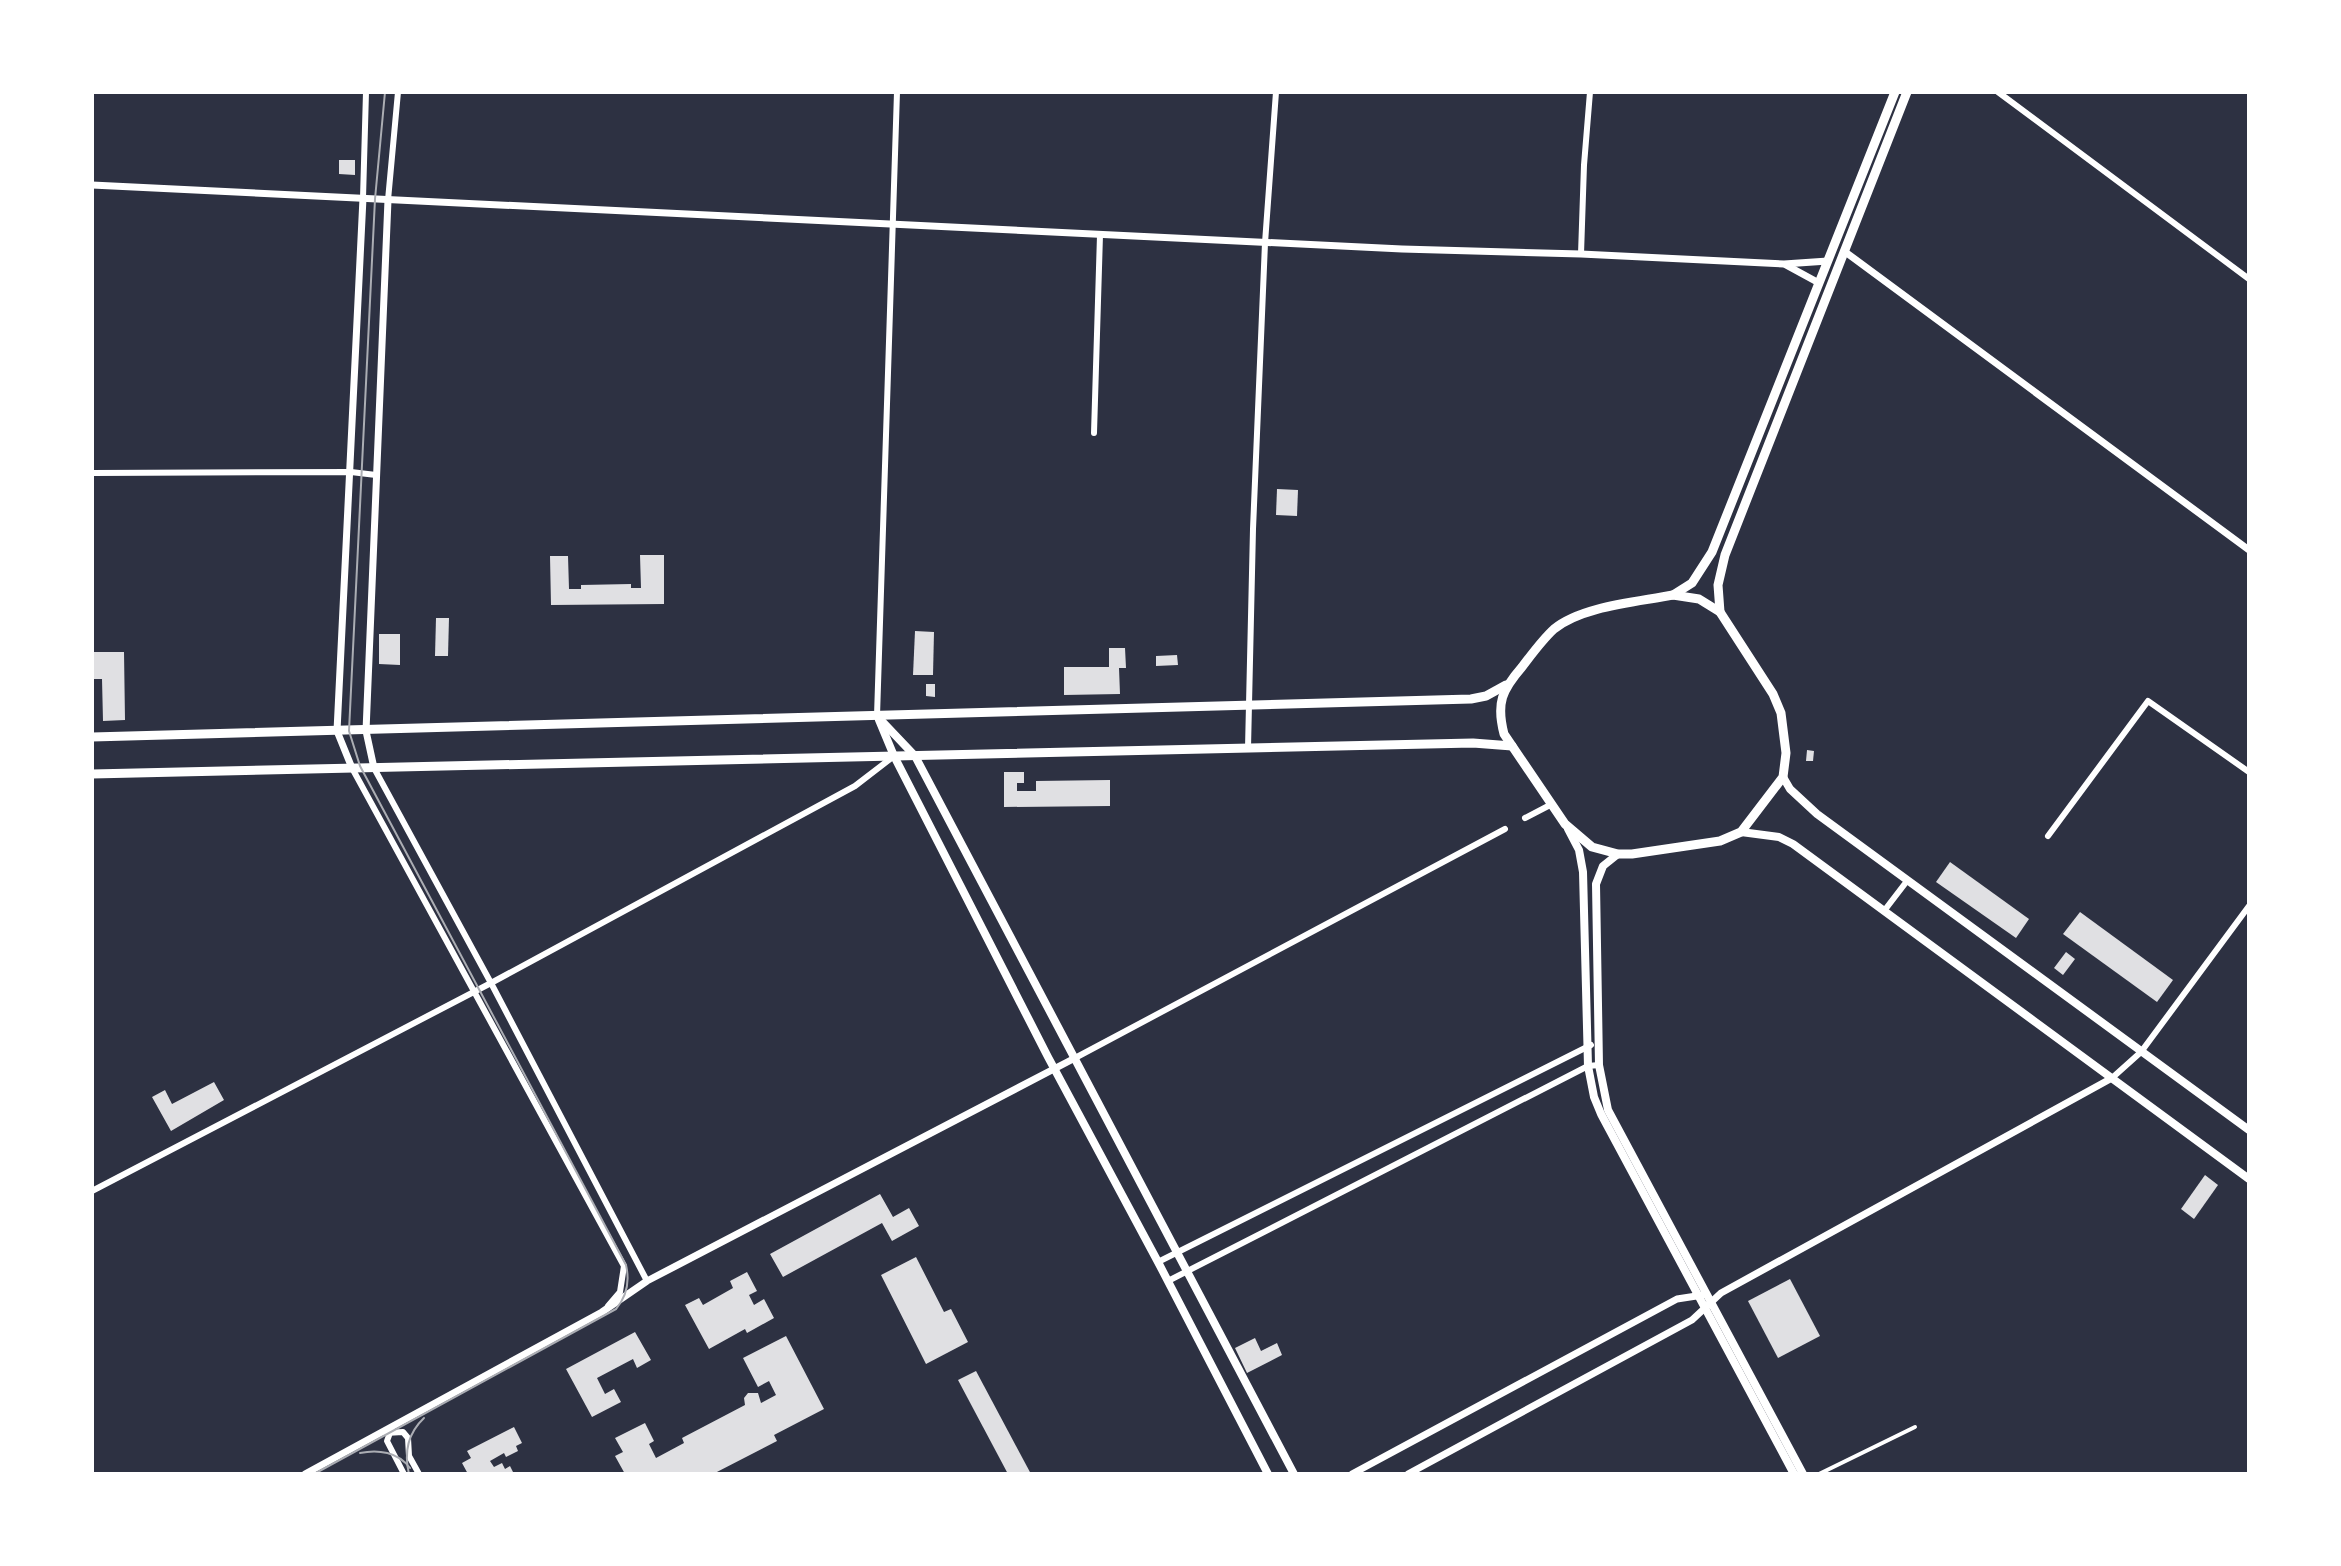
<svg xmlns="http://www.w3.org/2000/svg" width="2341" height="1566" font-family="'Alegreya Sans',sans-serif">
  <rect width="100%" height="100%" fill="#2d3142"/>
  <g fill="#e0e0e3">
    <polygon points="339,160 355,160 355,175 339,174"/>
    <polygon points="1277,489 1298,490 1297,516 1276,515"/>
    <polygon points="640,555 664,555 664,604 551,605 550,556 568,556 569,589 581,589 581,585 631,584 631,588 641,588"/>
    <polygon points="436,618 449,618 448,656 435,656"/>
    <polygon points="915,631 934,632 933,675 913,675"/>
    <polygon points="379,634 400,634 400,665 379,664"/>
    <polygon points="1109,648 1125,648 1126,668 1119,668 1120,694 1064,695 1064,667 1109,667"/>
    <polygon points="92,652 124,652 125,720 103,721 102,679 92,679"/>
    <polygon points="1177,655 1178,665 1156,666 1156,656"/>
    <polygon points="926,684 935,684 935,697 926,696"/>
    <polygon points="1807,750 1814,751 1813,761 1806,761"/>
    <polygon points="1004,772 1024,772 1024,783 1017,783 1017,791 1036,791 1036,781 1110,780 1110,806 1004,807"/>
    <polygon points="1950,862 2029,919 2016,938 1936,882"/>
    <polygon points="2080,912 2173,980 2157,1002 2063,934"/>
    <polygon points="2066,952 2075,959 2063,975 2054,968"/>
    <polygon points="214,1082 224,1100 171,1131 152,1097 165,1090 172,1104"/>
    <polygon points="2205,1175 2218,1185 2194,1219 2181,1209"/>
    <polygon points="880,1194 893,1217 909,1208 919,1226 892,1241 882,1223 783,1277 770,1254"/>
    <polygon points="916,1257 944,1312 951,1309 968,1342 926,1364 881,1275"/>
    <polygon points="747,1272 757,1291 749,1295 754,1305 764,1299 774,1318 747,1333 745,1329 709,1349 685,1305 699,1298 703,1305 733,1288 730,1281"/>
    <polygon points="1790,1279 1820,1336 1778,1358 1748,1301"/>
    <polygon points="635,1332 651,1360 637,1368 633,1359 597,1378 605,1394 614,1389 621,1402 592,1417 566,1369"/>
    <polygon points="786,1336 824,1409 774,1435 777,1441 713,1474 625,1474 615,1456 623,1452 615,1438 645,1423 654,1441 649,1444 656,1458 684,1443 682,1438 745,1405 744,1398 748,1393 758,1393 761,1403 776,1395 769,1381 758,1387 743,1358"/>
    <polygon points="1255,1338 1261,1351 1277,1343 1282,1355 1247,1373 1235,1348"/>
    <polygon points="976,1371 1031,1474 1008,1474 958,1380"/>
    <polygon points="514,1427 522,1443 516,1446 518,1451 506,1457 504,1453 490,1461 494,1467 502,1463 505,1469 510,1466 514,1474 468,1474 462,1463 471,1458 467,1451"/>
  </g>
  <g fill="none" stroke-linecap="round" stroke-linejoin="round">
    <polyline stroke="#fff" stroke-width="4" points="1819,1474 1915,1427"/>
    <g stroke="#fff" stroke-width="6">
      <polyline points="1998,92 2249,279"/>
      <polyline points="363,198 366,92"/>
      <polyline points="388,200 398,92"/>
      <polyline points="1581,254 1584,165 1590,92"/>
      <polyline points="1094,433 1100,235"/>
      <polyline points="92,473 351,472 376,475"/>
      <polyline points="877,716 897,92"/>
      <polyline points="1248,748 1253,529 1265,243 1276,92"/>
      <polyline points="352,768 624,1266 620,1292 608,1306"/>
      <polyline points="374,768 491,983 647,1281"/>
      <polyline points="1525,818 1552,804"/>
      <polyline points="2048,836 2148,701 2249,772"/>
      <polyline points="1884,911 1907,881"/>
      <polyline points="1075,1058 1505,829"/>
      <polyline points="2112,1078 2141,1052 2249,906"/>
      <polyline points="92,1191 491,983 855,786 894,756"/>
      <polyline points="1158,1262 1591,1045"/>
      <polyline points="1168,1281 1588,1066 1599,1065"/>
      <polyline points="391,1430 387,1441 404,1474"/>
      <polyline points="385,1433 403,1432 408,1438 409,1456 419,1474"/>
    </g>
    <g stroke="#fff" stroke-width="7">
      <polyline points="92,185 1402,249 1581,254 1784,264 1828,261"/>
      <polyline points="1844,251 2249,550"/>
      <polyline points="1786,265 1819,283"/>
      <polyline points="352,768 337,731 363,198"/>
      <polyline points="374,768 366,731 388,200"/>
      <polyline points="305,1474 602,1312 647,1281 1075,1058"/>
      <polyline points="1352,1474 1677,1299 1703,1295"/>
      <polyline points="1408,1474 1692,1320 1721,1293 2112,1078"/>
    </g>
    <g stroke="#fff" stroke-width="8">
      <polyline points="877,716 915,756 1294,1474"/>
      <polyline points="879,720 894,756 1048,1057 1158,1262 1268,1474"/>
      <polyline points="1783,777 1790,789 1817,814 2249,1130"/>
      <polyline points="1568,829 1579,850 1583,872 1588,1066 1594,1097 1601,1114 1794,1474"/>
      <polyline points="1741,832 1779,837 1793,844 2249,1179"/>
      <polyline points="1618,854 1603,866 1596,884 1599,1065 1608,1110 1803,1474"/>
    </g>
    <g stroke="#fff" stroke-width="9">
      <path d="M1673 595 1699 599 1720 612 1773 694 1781 713 1786 753 1783 777 1741 832 1720 841 1632 854H1618L1592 847 1565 824 1504 734C1496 703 1502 690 1522 667 1532 654 1542 640 1554 629 1582 606 1638 602 1673 595Z"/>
      <polyline points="1673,595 1692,583 1712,552 1895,92"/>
      <polyline points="1720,612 1718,585 1725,555 1907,92"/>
      <polyline points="92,737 1471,699 1486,696 1506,685"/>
      <polyline points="92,774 1473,743 1512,746"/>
    </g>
    <g stroke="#abadb3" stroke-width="2">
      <path d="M360 1453C378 1449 398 1452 410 1468"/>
      <path d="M314 1474 616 1309C627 1296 630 1282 626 1265L360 766 349 731 375 199 385 92"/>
      <path d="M409 1474C404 1453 407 1434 424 1418"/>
    </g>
  </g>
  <rect width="2341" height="1566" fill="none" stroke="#ffffff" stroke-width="188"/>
</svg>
